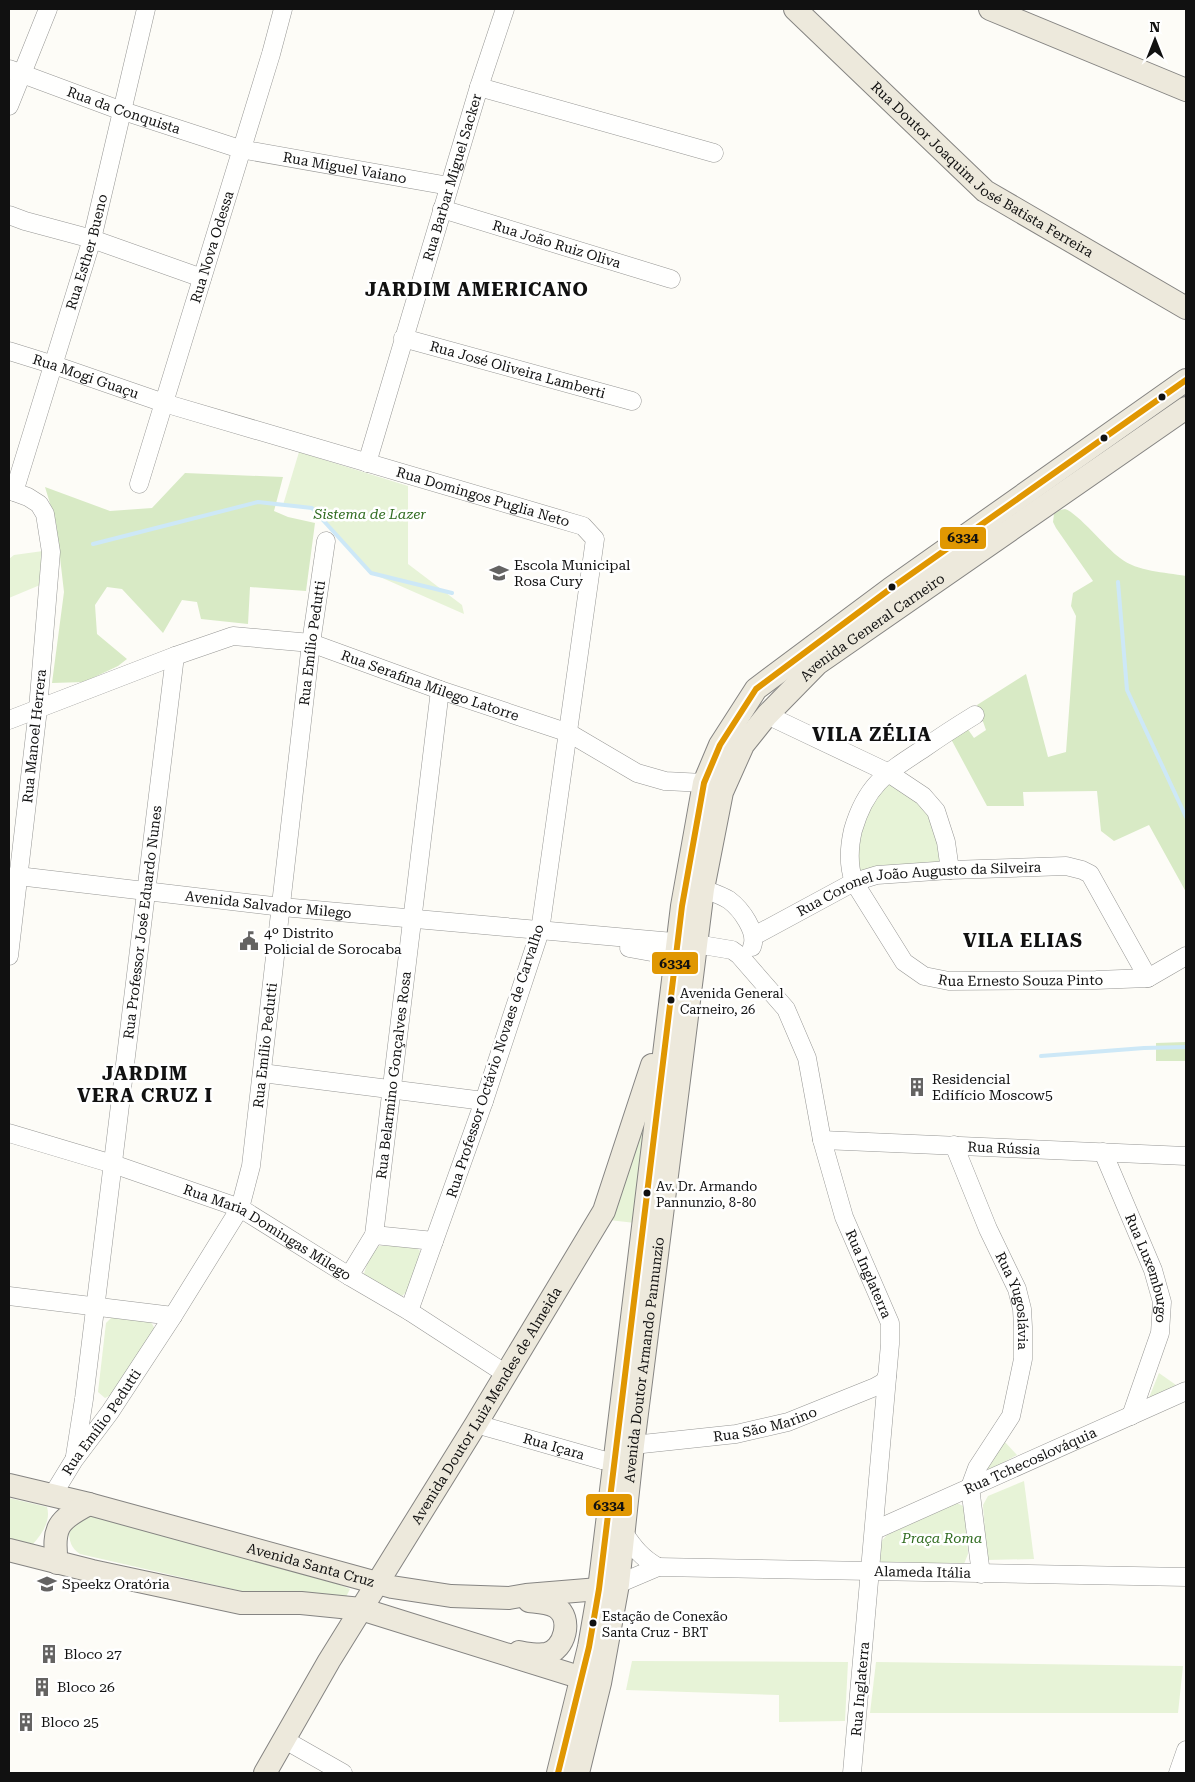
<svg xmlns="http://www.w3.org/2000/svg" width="1195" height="1782" font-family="'Roboto Serif',serif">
  <rect width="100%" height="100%" fill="#fdfcf7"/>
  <g fill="#e7f3d7">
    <polygon points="299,452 408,486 408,564 462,605 464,614 371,573 312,508 283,505"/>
    <polygon points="43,551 40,585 9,598 9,559 14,555"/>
    <polygon points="890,781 934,812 946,865 858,872 858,831 863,814"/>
    <polygon points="651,1086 635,1223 609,1220"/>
    <polygon points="413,1244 420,1251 411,1288 402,1296 363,1277 370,1254 379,1246"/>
    <polygon points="131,1315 151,1322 156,1331 115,1393 105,1398 98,1392 106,1323 113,1316"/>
    <polygon points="1159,1373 1176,1385 1148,1400"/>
    <polygon points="1003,1440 1017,1455 984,1473"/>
    <polygon points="1024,1481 1034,1559 987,1560 983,1505 988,1496"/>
    <path d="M9 1498 47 1507C51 1521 42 1534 33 1544L23 1543 9 1540Z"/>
    <polygon points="957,1503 965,1507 966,1513 968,1554 964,1564 882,1562 878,1560 879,1544 887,1535"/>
    <path d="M88 1511 299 1568 350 1589 344 1601 254 1594 80 1554C71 1548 69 1541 69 1530Z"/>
    <polygon points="632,1661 848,1662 845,1721 779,1722 779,1695 626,1690"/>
    <polygon points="876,1662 1183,1666 1178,1713 870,1713"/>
  </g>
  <g fill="#d8eac5">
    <polygon points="185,473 283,477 274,511 288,517 315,523 306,591 250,587 248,624 201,619 197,602 182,600 163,633 122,589 107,587 95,605 97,634 127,659 118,666 84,682 52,683 64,592 56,523 45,487 110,511 152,508"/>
    <path d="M1065 509C1078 513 1106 548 1120 558 1138 572 1164 572 1186 576V892L1149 825 1114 841 1101 831 1097 791 1023 792 1024 806H987L951 739 967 728 974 738 986 730 977 705 1026 674 1048 757 1066 752 1076 616 1071 606 1073 593 1093 581 1056 528 1053 522 1054 514 1060 510Z"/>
    <polygon points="1186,1042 1186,1061 1156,1061 1156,1043"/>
  </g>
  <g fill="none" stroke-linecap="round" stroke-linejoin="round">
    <g stroke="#cde8f7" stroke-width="4">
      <polyline points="93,544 258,502 312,508 371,573 452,593"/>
      <polyline points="1118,582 1127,690 1186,817"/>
      <polyline points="1041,1056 1144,1048 1186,1047"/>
    </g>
    <g stroke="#979795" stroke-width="19">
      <g id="minor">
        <path id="s1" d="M9 69 114 108 240 149 449 186"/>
        <polyline points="479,87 714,153"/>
        <polyline points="9,106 48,9"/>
        <path id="s2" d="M442 209 671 279"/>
        <polyline points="9,215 25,221 92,239 202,278"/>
        <path id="s3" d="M403 338 632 401"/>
        <path id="s4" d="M9 351 54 365 164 403 583 526 595 539 540 931 484 1101 409 1311"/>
        <path id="s5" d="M367 463 479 87 505 9"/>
        <path id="s6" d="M139 484 271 54 283 9"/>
        <polyline points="9,490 28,497 39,504 45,514 51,552 38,709 9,956"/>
        <path id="s7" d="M14 492 92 239 146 9"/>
        <polyline points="767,715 887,772 923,796 936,811 946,842 950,870"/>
        <path id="s8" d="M975 715C957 726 940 737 923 749 886 773 866 785 853 830 849 847 848 865 854 882L904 962 924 976 949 981 1096 980 1148 978 1186 956"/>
        <path id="s9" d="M9 720 175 656 233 636 311 643 440 690 569 733 637 773 665 781 704 783"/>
        <path id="s10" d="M9 877 18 876 282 907 696 944 732 950 739 955 786 1009 807 1058 822 1140 844 1217 890 1323V1344L852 1773"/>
        <path d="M703 889C711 892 721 895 729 900 741 909 758 932 752 947"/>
        <path id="s11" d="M754 936 854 882 877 875 950 870 1066 866 1082 870 1090 874 1148 978"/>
        <polyline points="629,948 662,954 675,963"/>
        <polyline points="262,1073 484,1101"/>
        <path id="s12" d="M9 1133 113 1164 240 1208 349 1276 409 1311 506 1374"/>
        <path id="s13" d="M822 1140 1186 1156"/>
        <path id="s14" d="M954 1145 988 1229 1017 1289 1022 1309 1023 1327V1359L1011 1416 977 1468 970 1487 981 1574"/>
        <path id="s15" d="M1103 1152 1153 1270 1162 1302 1160 1333 1131 1416"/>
        <polyline points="374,1235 434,1241"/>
        <path id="s16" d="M349 1276 374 1235 440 690"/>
        <polyline points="9,1296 173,1316"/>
        <path id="s17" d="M476 1424 602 1460 615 1461 626 1459"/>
        <path id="s18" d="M633 1445 736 1434 788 1422 875 1387 884 1382 887 1376"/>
        <path id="s19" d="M75 1456 84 1399 175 656"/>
        <path id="s20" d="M52 1496 74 1460 110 1412 173 1316 240 1208 251 1166 311 643 326 541"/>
        <path id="s21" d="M875 1530 1186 1391"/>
        <path d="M624 1533C634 1548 642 1558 658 1567"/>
        <path id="s22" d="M618 1584 658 1567 1186 1577"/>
        <polyline points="285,1740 343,1773"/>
        <polyline points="1178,1773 1186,1750"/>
      </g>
    </g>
    <g stroke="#858482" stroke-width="24">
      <g id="major">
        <path id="s23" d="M795 9 985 191 1186 308"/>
        <polyline points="990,9 1186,90"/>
        <path id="s24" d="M9 1485 89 1504 392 1587 451 1596 509 1598 526 1595 599 1589 612 1585"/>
        <polyline points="9,1550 92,1571 241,1603 301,1603 361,1609 595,1682"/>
        <path d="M57 1563C52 1527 58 1520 89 1504"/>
        <path d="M519 1652C526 1654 539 1655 546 1654 565 1650 573 1618 556 1607 548 1602 538 1602 529 1601"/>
        <path id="s25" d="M265 1773 329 1661 476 1424 604 1211 652 1065"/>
        <polyline points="558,1773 589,1647 599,1589 682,906 704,783 720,745 756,689 890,589 1186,380"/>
        <path id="s26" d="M578 1773 600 1683 618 1584 633 1445 698 929 703 889 722 792 743 745 767 715 817 664 1186 408"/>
      </g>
    </g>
    <use href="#minor" stroke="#fffffe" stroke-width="18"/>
    <use href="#major" stroke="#ede9dc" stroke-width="22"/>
    <g stroke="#fff" stroke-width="10">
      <polyline id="bus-1" points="558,1773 589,1647 599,1589 682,906 704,783 720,745 756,689 890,589 1186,380"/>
    </g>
    <use href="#bus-1" stroke="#e09702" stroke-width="6"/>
  </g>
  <defs>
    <g id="school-bare" transform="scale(1.5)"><path d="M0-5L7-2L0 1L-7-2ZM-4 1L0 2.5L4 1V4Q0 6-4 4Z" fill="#646362" stroke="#fff" stroke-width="2.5" paint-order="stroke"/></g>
    <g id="civic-bare" transform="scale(1.5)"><path d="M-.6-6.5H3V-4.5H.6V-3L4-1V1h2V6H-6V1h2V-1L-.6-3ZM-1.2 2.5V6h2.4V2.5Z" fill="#646362" stroke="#fff" stroke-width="2.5" paint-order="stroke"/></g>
    <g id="building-bare" transform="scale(1.5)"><path d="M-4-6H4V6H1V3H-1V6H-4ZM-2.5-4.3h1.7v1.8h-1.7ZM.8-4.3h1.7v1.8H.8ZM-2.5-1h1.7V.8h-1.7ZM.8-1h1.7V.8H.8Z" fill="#646362" stroke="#fff" stroke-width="2.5" paint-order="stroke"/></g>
  </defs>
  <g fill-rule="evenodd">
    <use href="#school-bare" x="499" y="573"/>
    <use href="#civic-bare" x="249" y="941"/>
    <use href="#building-bare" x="917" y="1087"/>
    <use href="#school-bare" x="47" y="1584"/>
    <use href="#building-bare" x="49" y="1654"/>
    <use href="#building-bare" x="42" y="1687"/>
    <use href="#building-bare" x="26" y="1722"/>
  </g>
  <g fill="#111" stroke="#fff" stroke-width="2">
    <circle cx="1162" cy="397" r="4.5"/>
    <circle cx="1104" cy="438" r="4.5"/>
    <circle cx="892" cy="587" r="4.5"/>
    <circle cx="671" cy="1000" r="4.5"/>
    <circle cx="647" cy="1193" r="4.5"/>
    <circle cx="593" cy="1623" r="4.5"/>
  </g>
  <g text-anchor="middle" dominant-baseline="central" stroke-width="5" stroke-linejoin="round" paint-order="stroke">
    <g font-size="13" fill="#111" stroke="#fff" text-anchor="start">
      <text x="680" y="993">Avenida General<tspan x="680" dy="16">Carneiro, 26</tspan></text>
      <text x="656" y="1186">Av. Dr. Armando<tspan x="656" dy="16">Pannunzio, 8-80</tspan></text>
      <text x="602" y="1616">Estação de Conexão<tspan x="602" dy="16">Santa Cruz - BRT</tspan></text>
    </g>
    <g font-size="14" fill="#111" stroke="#fff">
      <text stroke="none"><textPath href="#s1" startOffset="122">Rua da Conquista</textPath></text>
      <text stroke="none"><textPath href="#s1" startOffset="351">Rua Miguel Vaiano</textPath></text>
      <text stroke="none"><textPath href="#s23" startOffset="248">Rua Doutor Joaquim José Batista Ferreira</textPath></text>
      <text stroke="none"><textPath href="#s5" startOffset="298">Rua Barbar Miguel Sacker</textPath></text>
      <text stroke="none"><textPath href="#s2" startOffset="120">Rua João Ruiz Oliva</textPath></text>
      <text stroke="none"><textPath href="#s6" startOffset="248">Rua Nova Odessa</textPath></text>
      <text stroke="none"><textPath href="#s7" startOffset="251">Rua Esther Bueno</textPath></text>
      <text stroke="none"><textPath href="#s3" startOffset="119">Rua José Oliveira Lamberti</textPath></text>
      <text stroke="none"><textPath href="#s4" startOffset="81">Rua Mogi Guaçu</textPath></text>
      <text stroke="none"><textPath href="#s4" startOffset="496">Rua Domingos Puglia Neto</textPath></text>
      <text stroke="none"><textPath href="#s26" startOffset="1220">Avenida General Carneiro</textPath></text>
      <text stroke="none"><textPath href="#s20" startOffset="914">Rua Emílio Pedutti</textPath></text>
      <text stroke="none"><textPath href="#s9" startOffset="444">Rua Serafina Milego Latorre</textPath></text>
      <text transform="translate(34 736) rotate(-84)">Rua Manoel Herrera</text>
      <text stroke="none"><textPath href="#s11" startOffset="176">Rua Coronel João Augusto da Silveira</textPath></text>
      <text stroke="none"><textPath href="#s10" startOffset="261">Avenida Salvador Milego</textPath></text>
      <text stroke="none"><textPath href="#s19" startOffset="538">Rua Professor José Eduardo Nunes</textPath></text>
      <text stroke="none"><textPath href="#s8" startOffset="441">Rua Ernesto Souza Pinto</textPath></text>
      <text stroke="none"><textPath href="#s20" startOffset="509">Rua Emílio Pedutti</textPath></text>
      <text transform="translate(495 1061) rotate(-72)">Rua Professor Octávio Novaes de Carvalho</text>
      <text stroke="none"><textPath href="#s16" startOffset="209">Rua Belarmino Gonçalves Rosa</textPath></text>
      <text stroke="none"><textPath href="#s13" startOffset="182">Rua Rússia</textPath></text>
      <text stroke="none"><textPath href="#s12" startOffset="278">Rua Maria Domingas Milego</textPath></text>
      <text stroke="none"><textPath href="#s15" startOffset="125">Rua Luxemburgo</textPath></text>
      <text stroke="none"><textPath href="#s10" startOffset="1086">Rua Inglaterra</textPath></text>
      <text stroke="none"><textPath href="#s14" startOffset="168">Rua Yugoslávia</textPath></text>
      <text stroke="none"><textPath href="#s26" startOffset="419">Avenida Doutor Armando Pannunzio</textPath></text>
      <text stroke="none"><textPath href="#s25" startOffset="429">Avenida Doutor Luiz Mendes de Almeida</textPath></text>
      <text stroke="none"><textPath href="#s20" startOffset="89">Rua Emílio Pedutti</textPath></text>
      <text stroke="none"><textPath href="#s18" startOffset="134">Rua São Marino</textPath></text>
      <text stroke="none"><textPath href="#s17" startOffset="81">Rua Içara</textPath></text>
      <text stroke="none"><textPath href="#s21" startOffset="170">Rua Tchecoslováquia</textPath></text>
      <text stroke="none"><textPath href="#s24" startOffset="312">Avenida Santa Cruz</textPath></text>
      <text stroke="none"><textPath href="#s22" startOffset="308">Alameda Itália</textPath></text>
      <text transform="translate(860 1689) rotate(-85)">Rua Inglaterra</text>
    </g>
    <g font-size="14" font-style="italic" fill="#2f6b1f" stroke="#fff">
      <text x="370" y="514">Sistema de Lazer</text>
      <text x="942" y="1538">Praça Roma</text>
    </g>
    <g font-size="14" fill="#111" stroke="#fff" text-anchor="start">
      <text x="514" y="565">Escola Municipal<tspan x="514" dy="16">Rosa Cury</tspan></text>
      <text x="264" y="933">4º Distrito<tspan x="264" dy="16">Policial de Sorocaba</tspan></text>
      <text x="932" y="1079">Residencial<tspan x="932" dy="16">Edifício Moscow5</tspan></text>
      <text x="62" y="1584">Speekz Oratória</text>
      <text x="64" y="1654">Bloco 27</text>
      <text x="57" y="1687">Bloco 26</text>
      <text x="41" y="1722">Bloco 25</text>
    </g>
    <g font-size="19" font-weight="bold" letter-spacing="1" fill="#111" stroke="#fff">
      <text x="477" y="289">JARDIM AMERICANO</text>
      <text x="872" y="734">VILA ZÉLIA</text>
      <text x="1023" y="940">VILA ELIAS</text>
      <text x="145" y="1073">JARDIM<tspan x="145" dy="22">VERA CRUZ I</tspan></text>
    </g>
  </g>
  <g stroke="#fff" stroke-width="2">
    <rect x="939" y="526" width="48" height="24" rx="5" fill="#e09702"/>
    <rect x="651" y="951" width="48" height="24" rx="5" fill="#e09702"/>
    <rect x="585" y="1493" width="48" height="24" rx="5" fill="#e09702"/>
  </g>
  <g font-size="14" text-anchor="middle" font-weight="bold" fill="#111">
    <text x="963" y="542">6334</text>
    <text x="675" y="968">6334</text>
    <text x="609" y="1510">6334</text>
  </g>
  <rect width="1195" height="1782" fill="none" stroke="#111111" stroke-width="20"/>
  <g transform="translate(1155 40)" stroke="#ffffff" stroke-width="4" paint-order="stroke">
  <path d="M0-4L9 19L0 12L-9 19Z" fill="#111111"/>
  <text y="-8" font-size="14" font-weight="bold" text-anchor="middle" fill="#111111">N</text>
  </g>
</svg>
